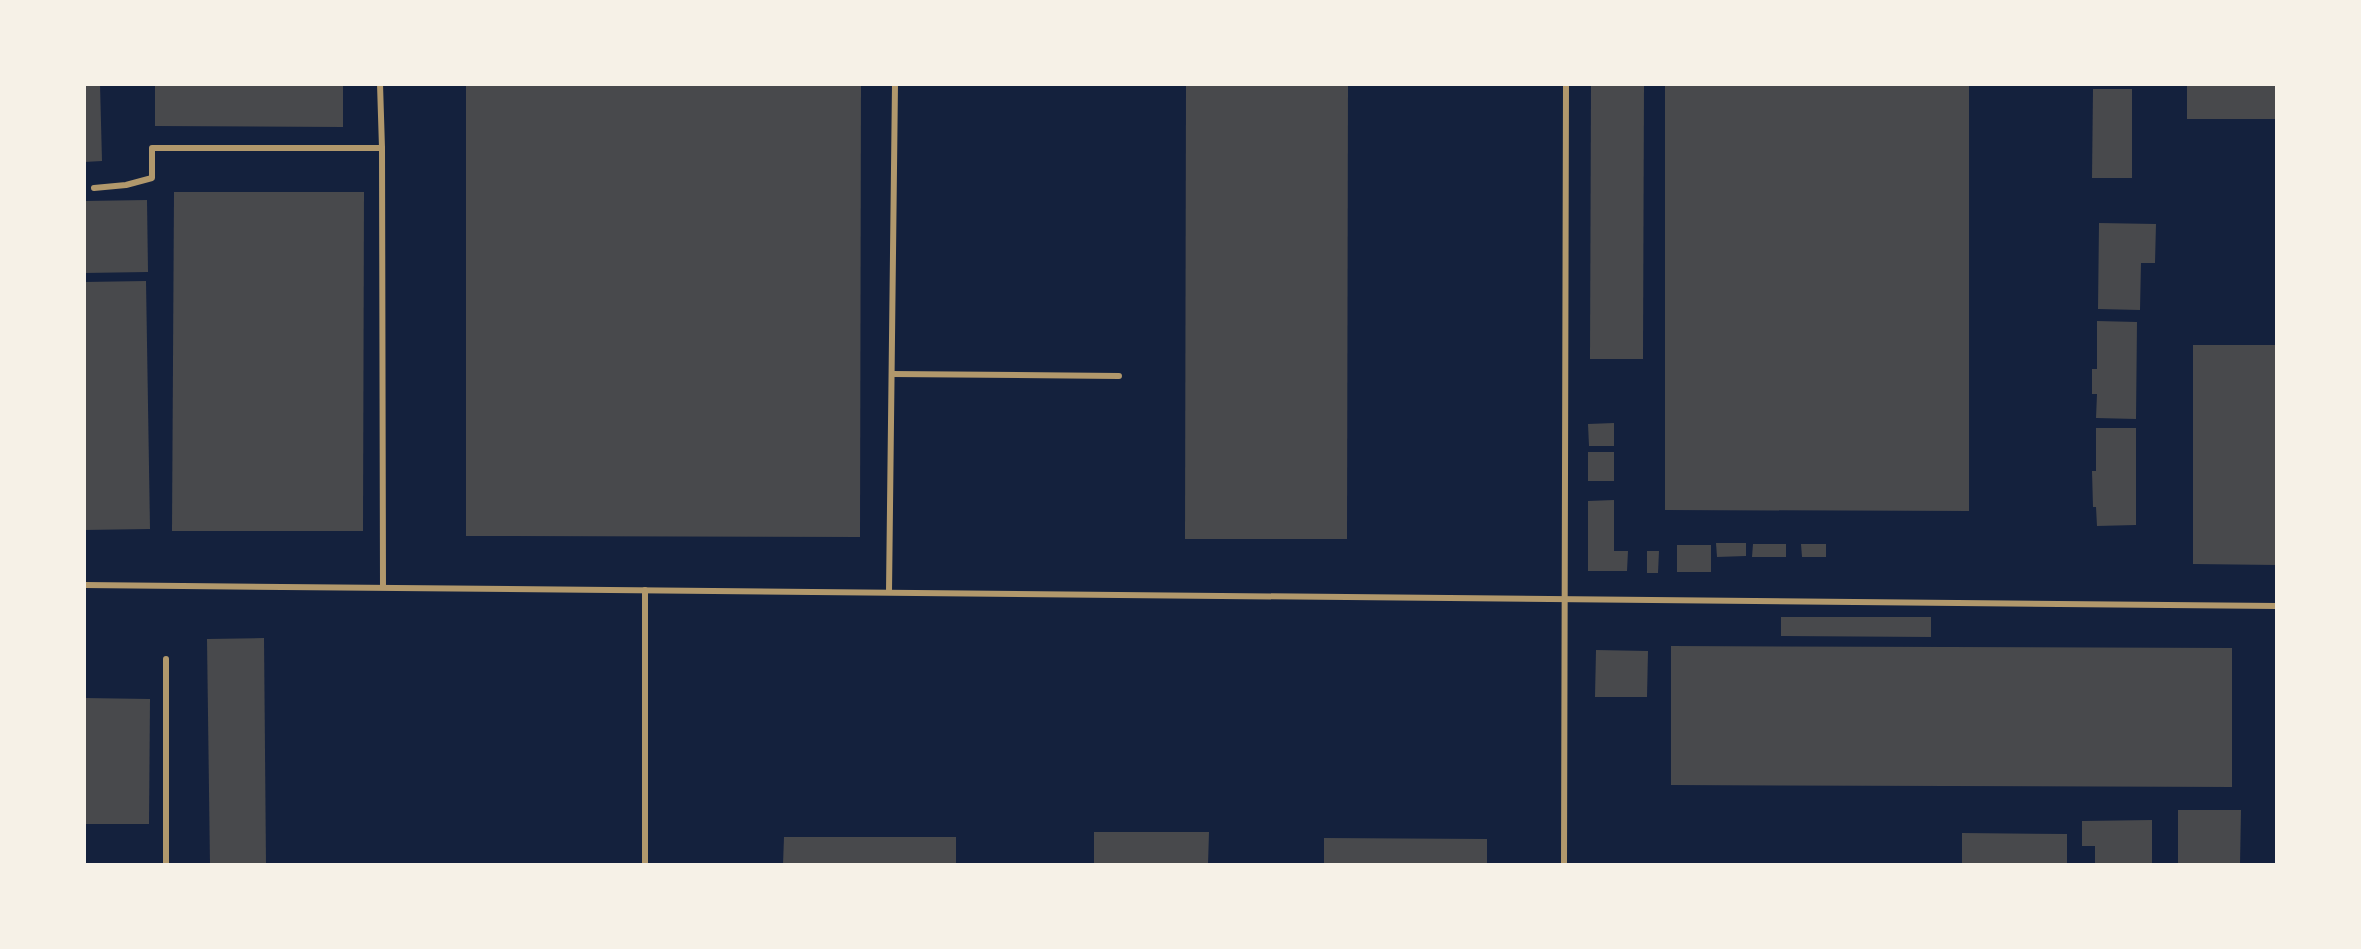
<svg xmlns="http://www.w3.org/2000/svg" width="2361" height="949" font-family="Merriweather,serif">
  <rect width="100%" height="100%" fill="#14213d"/>
  <g fill="#48494c">
    <polygon points="84,84 100,84 102,161 84,162"/>
    <polygon points="155,84 343,84 343,127 155,126"/>
    <polygon points="466,84 861,84 860,537 466,536"/>
    <polygon points="1186,84 1348,84 1347,539 1185,539"/>
    <polygon points="1591,84 1644,84 1643,359 1590,359"/>
    <polygon points="1665,84 1969,84 1969,511 1665,510"/>
    <rect x="2187" y="84" width="90" height="35"/>
    <polygon points="2093,89 2132,89 2132,178 2092,178"/>
    <polygon points="174,192 364,192 363,531 172,531"/>
    <polygon points="147,200 148,272 84,273 84,201"/>
    <polygon points="2099,223 2156,224 2155,263 2141,263 2140,310 2098,309"/>
    <polygon points="146,281 150,529 84,530 84,282"/>
    <polygon points="2097,321 2137,322 2136,419 2096,418 2097,394 2092,394 2092,369 2097,369"/>
    <polygon points="2193,345 2277,345 2277,565 2193,564"/>
    <polygon points="1614,423 1614,446 1589,446 1588,424"/>
    <polygon points="2096,428 2136,428 2136,525 2097,526 2096,507 2093,507 2092,471 2096,471"/>
    <rect x="1588" y="452" width="26" height="29"/>
    <polygon points="1614,500 1614,551 1628,551 1627,571 1588,571 1588,501"/>
    <polygon points="1716,543 1746,543 1746,556 1717,557"/>
    <polygon points="1753,544 1786,544 1786,557 1752,557"/>
    <polygon points="1801,544 1826,544 1826,557 1802,557"/>
    <rect x="1677" y="545" width="34" height="27"/>
    <polygon points="1647,551 1659,551 1658,573 1647,573"/>
    <polygon points="1781,617 1931,617 1931,637 1781,636"/>
    <polygon points="264,638 266,865 210,865 207,639"/>
    <polygon points="1671,646 2232,648 2232,787 1671,785"/>
    <polygon points="1596,650 1648,651 1647,697 1595,697"/>
    <polygon points="84,698 150,699 149,824 84,824"/>
    <polygon points="2178,810 2241,810 2240,865 2178,865"/>
    <polygon points="2152,820 2152,865 2095,865 2095,846 2082,846 2082,821"/>
    <polygon points="1094,832 1209,832 1208,865 1094,865"/>
    <polygon points="1962,833 2067,834 2067,865 1962,865"/>
    <polygon points="784,837 956,837 956,865 783,865"/>
    <polygon points="1324,838 1487,839 1487,865 1324,865"/>
  </g>
  <g fill="none" stroke-linecap="round" stroke-linejoin="round">
    <g stroke="#b1986c" stroke-width="6">
      <polyline points="380,84 382,148 383,587"/>
      <polyline points="94,188 126,185 152,178 152,148 382,148"/>
      <polyline points="892,374 1119,376"/>
      <polyline points="84,585 2277,606"/>
      <polyline points="889,592 895,84"/>
      <polyline points="166,865 166,659"/>
      <polyline points="645,865 645,590"/>
      <polyline points="1564,865 1566,84"/>
    </g>
  </g>
  <rect width="2361" height="949" fill="none" stroke="#f6f1e7" stroke-width="172"/>
</svg>
